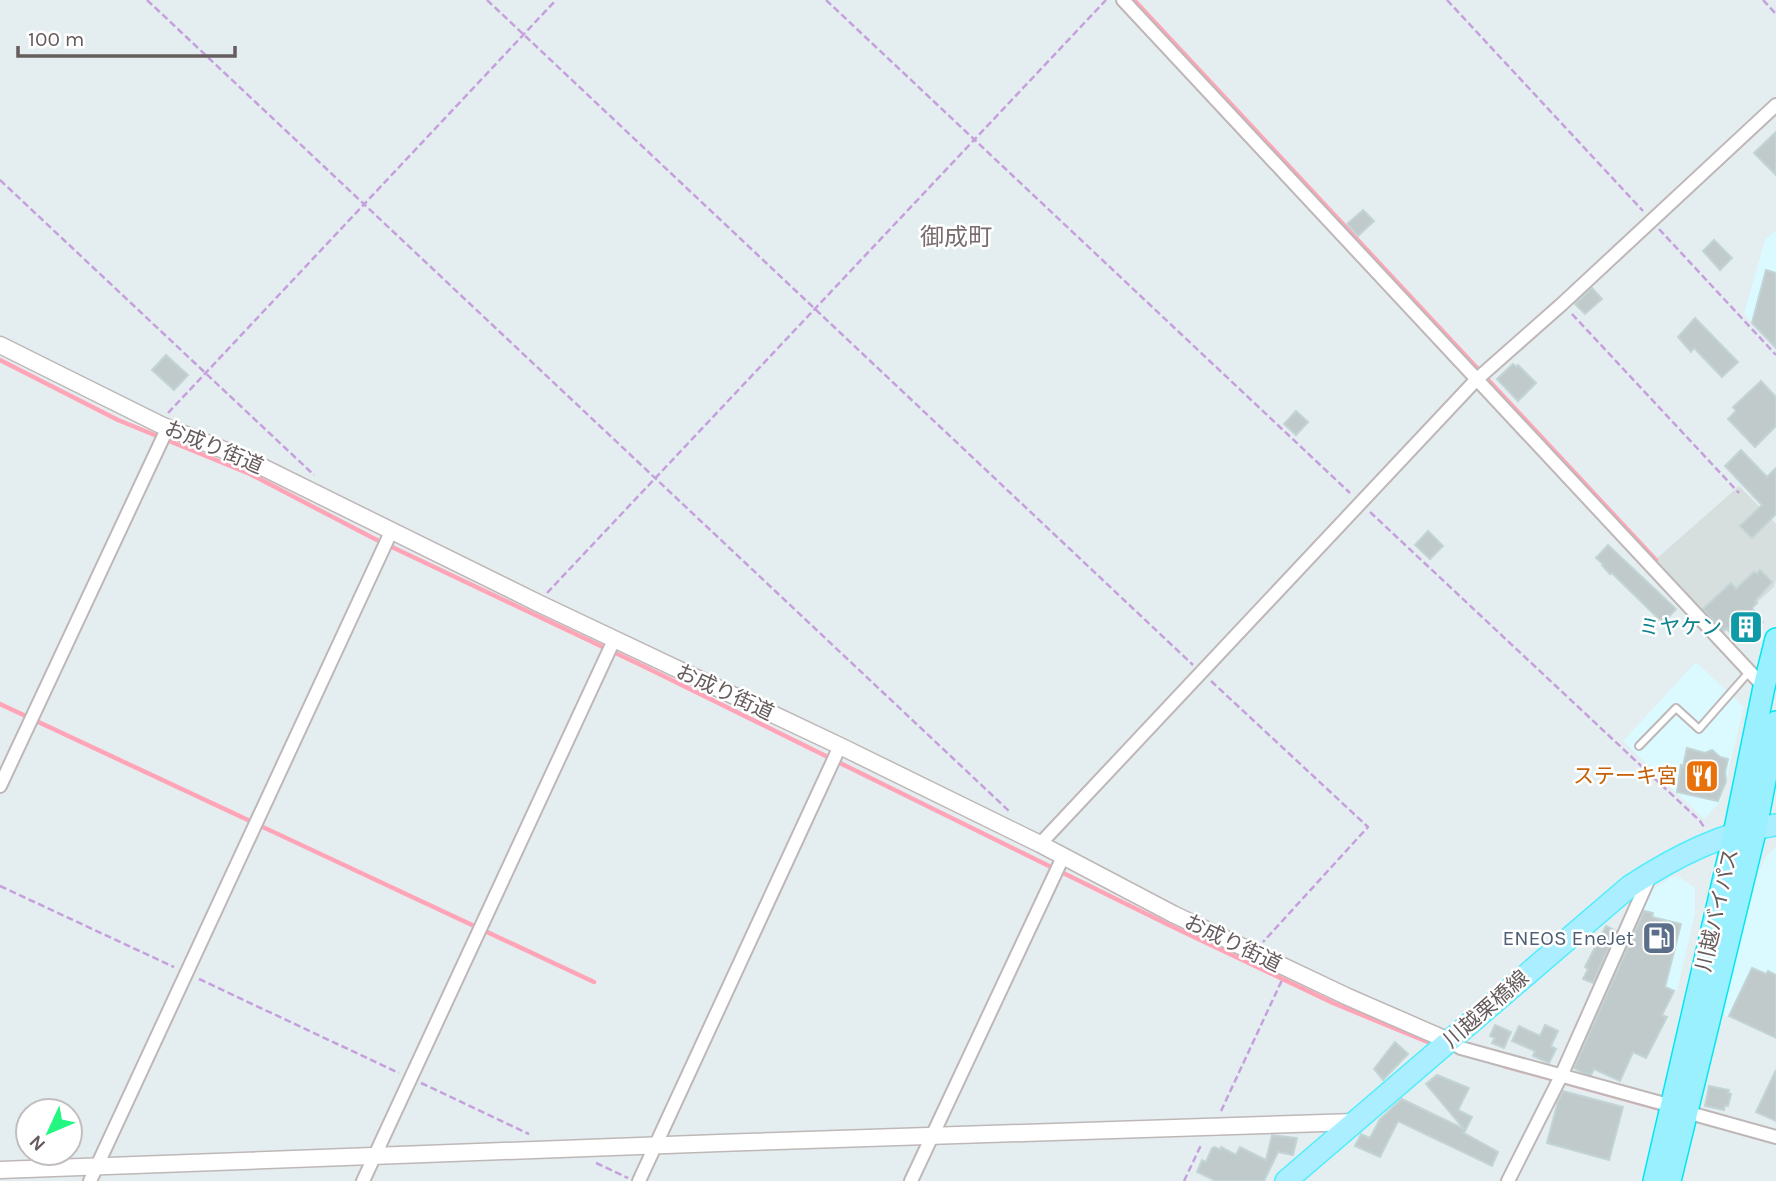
<svg xmlns="http://www.w3.org/2000/svg" width="1776" height="1181" font-family="Karla,'Noto Sans JP',sans-serif">
  <rect width="100%" height="100%" fill="#e4eef0"/>
  <g fill="#dafaff">
    <polygon points="1776,230 1776,348 1744,314 1765,240"/>
    <polygon points="1696,662 1744,707 1721,801 1704,819 1623,741"/>
    <polygon points="1776,847 1776,1039 1722,1014 1739,940 1759,871 1767,855"/>
    <polygon points="1678,876 1695,888 1695,913 1677,991 1616,963 1652,890 1670,878"/>
  </g>
  <polygon fill="#d7dede" points="1739,486 1776,524 1776,580 1774,587 1723,634 1654,561"/>
  <g fill="none" stroke-linecap="round" stroke-linejoin="round">
    <g stroke="#ffa5b7" stroke-width="4.5">
      <polyline points="1134,0 1656,560"/>
      <polyline points="0,360 118,420 250,474 373,538 643,666 1171,926 1333,1003 1435,1045"/>
      <polyline points="0,704 594,982"/>
      <polyline points="1504,1066 1664,1110"/>
    </g>
  </g>
  <g fill="#c1cacb" stroke="#c2d4d5" stroke-width="2">
    <polygon points="1776,132 1776,175 1754,153"/>
    <polygon points="1363,210 1374,221 1358,236 1347,224"/>
    <polygon points="1714,240 1732,258 1720,270 1703,251"/>
    <polygon points="1766,270 1776,273 1776,348 1752,323"/>
    <polygon points="1592,288 1602,299 1585,314 1575,304"/>
    <polygon points="1695,318 1738,362 1722,377 1694,348 1691,352 1678,337"/>
    <polygon points="166,355 188,375 174,390 152,370"/>
    <polygon points="1513,364 1516,367 1518,365 1536,383 1518,401 1497,379"/>
    <polygon points="1761,381 1776,397 1776,426 1755,447 1728,419 1736,411 1733,407"/>
    <polygon points="1296,411 1308,422 1296,435 1284,424"/>
    <polygon points="1741,450 1767,477 1776,468 1776,514 1752,538 1740,526 1762,505 1725,466"/>
    <polygon points="1428,531 1443,546 1430,559 1415,545"/>
    <polygon points="1608,545 1676,609 1663,623 1612,573 1610,574 1602,565 1603,564 1596,558"/>
    <polygon points="1760,570 1772,582 1755,601 1757,603 1752,608 1763,622 1739,643 1726,628 1723,631 1703,609 1731,583 1736,589 1754,572 1757,574"/>
    <polygon points="1687,748 1705,753 1712,750 1720,757 1728,759 1725,772 1726,781 1718,801 1677,792 1681,765 1683,766"/>
    <polygon points="1644,911 1653,913 1652,917 1681,924 1665,987 1674,991 1662,1015 1667,1017 1646,1058 1633,1052 1620,1081 1594,1069 1591,1075 1583,1073 1574,1068"/>
    <polygon points="1606,926 1616,931 1593,983 1583,979 1588,969 1585,967"/>
    <polygon points="1752,968 1766,974 1768,971 1776,975 1776,1038 1729,1016"/>
    <polygon points="1495,1025 1511,1032 1504,1048 1492,1043 1495,1038 1490,1036"/>
    <polygon points="1545,1025 1558,1031 1551,1046 1556,1049 1549,1063 1533,1056 1535,1051 1512,1041 1519,1026 1540,1036"/>
    <polygon points="1395,1042 1408,1054 1383,1080 1374,1069"/>
    <polygon points="1776,1070 1776,1121 1756,1112"/>
    <polygon points="1437,1075 1469,1088 1458,1110 1472,1117 1464,1133 1498,1152 1492,1166 1398,1121 1380,1157 1355,1146 1361,1134 1370,1138 1380,1119 1402,1099 1464,1129 1426,1084"/>
    <polygon points="1709,1086 1729,1090 1728,1093 1731,1094 1728,1106 1725,1105 1724,1110 1705,1106"/>
    <polygon points="1563,1091 1623,1107 1609,1160 1547,1143 1558,1101"/>
    <polygon points="1272,1135 1297,1138 1293,1155 1278,1152 1264,1181 1216,1181 1197,1172 1202,1160 1206,1162 1212,1148 1215,1147 1220,1150 1221,1147 1236,1155 1240,1147 1266,1160"/>
  </g>
  <g fill="none" stroke-linecap="round" stroke-linejoin="round">
    <g stroke="#bfb7b7" stroke-width="10">
      <polyline id="service" points="1639,746 1676,708 1699,729 1749,672"/>
    </g>
    <g stroke="#bfb7b7" stroke-width="16">
      <g id="minor">
        <polyline points="1123,0 1764,687"/>
        <polyline points="0,786 168,427"/>
        <polyline points="1040,844 1476,380 1562,304 1776,105"/>
        <polyline points="1449,1041 1461,1048 1672,1106"/>
        <polyline points="1686,1112 1776,1137"/>
        <polyline points="90,1181 391,532"/>
        <polyline points="363,1181 614,640"/>
        <polyline points="639,1181 840,746"/>
        <polyline points="911,1181 1063,857"/>
        <polyline points="1508,1181 1561,1076 1650,876"/>
      </g>
    </g>
    <g stroke="#bfb7b7" stroke-width="19">
      <g id="tertiary">
        <polyline points="0,345 161,425 244,458 538,603 840,746 1040,844 1173,914 1348,997 1449,1041"/>
        <path d="M0 1170C452 1153 903 1135 1355 1122"/>
      </g>
    </g>
    <g stroke="#50eefd" stroke-width="24">
      <path id="primary" d="M1286 1181 1630 886C1675 857 1722 832 1776 825"/>
    </g>
    <g stroke="#00e7f4" stroke-width="24">
      <g id="trunk">
        <polyline points="1654,1181 1734,834 1764,687 1776,639"/>
        <polyline points="1670,1181 1756,828 1776,722"/>
      </g>
    </g>
    <g stroke="#c6a0dd" stroke-width="2.5" stroke-dasharray="7 3.5" stroke-linecap="butt">
      <polyline points="147,0 1009,811"/>
      <polyline points="487,0 1193,665"/>
      <polyline points="826,0 1350,493"/>
      <polyline points="1447,0 1643,211"/>
      <polyline points="1763,0 1776,14"/>
      <polyline points="0,180 314,475"/>
      <polyline points="1659,229 1776,355"/>
      <polyline points="1572,314 1739,493"/>
      <polyline points="168,413 556,0"/>
      <polyline points="1370,512 1700,821 1704,827"/>
      <polyline points="547,593 1106,0"/>
      <polyline points="1211,681 1368,827 1263,942"/>
      <polyline points="0,886 174,967"/>
      <polyline points="199,979 399,1073"/>
      <polyline points="421,1083 529,1134"/>
      <polyline points="1221,1111 1282,980"/>
      <polyline points="596,1163 628,1178"/>
      <polyline points="1184,1181 1202,1143"/>
    </g>
    <use href="#service" stroke="#fff" stroke-width="6"/>
    <use href="#minor" stroke="#fff" stroke-width="12"/>
    <use href="#tertiary" stroke="#fff" stroke-width="16"/>
    <use href="#primary" stroke="#aef" stroke-width="21"/>
    <use href="#trunk" stroke="#9bf0ff" stroke-width="21"/>
  </g>
  <defs>
    <g id="building-square" transform="scale(1.75)"><rect x="-9" y="-9" width="18" height="18" rx="4" fill="#0f9aa8" stroke="#fff"/><path d="M-4-6H4V6H1V3H-1V6H-4ZM-2.5-4.3h1.7v1.8h-1.7ZM.8-4.3h1.7v1.8H.8ZM-2.5-1h1.7V.8h-1.7ZM.8-1h1.7V.8H.8Z" fill="#fff"/></g>
    <g id="restaurant-square" transform="scale(1.75)"><rect x="-9" y="-9" width="18" height="18" rx="4" fill="#e8710a" stroke="#fff"/><path d="M-5-6h1v4h1v-4h1v4h1v-4h1v5L-1.5 .5V6h-2V.5L-5-1ZM5-6V6H3V1.5H1.5Q1.5-4 5-6Z" fill="#fff"/></g>
    <g id="fuel-square" transform="scale(1.75)"><rect x="-9" y="-9" width="18" height="18" rx="4" fill="#5c6f8a" stroke="#fff"/><path d="M-5.5-6h7V0h2V4h1.3V-2.5L3-4.5l.8-.8L6-3V5H2.5V1h-1V6h-7ZM-4.2-4.7v3.2H.2V-4.7Z" fill="#fff"/></g>
  </defs>
  <g fill-rule="evenodd">
    <use href="#building-square" x="1746" y="627"/>
    <use href="#restaurant-square" x="1702" y="776"/>
    <use href="#fuel-square" x="1659" y="938"/>
  </g>
  <g text-anchor="middle" dominant-baseline="central" stroke-width="5" stroke-linejoin="round" paint-order="stroke">
    <g font-size="21" fill="#665c5d" stroke="#fff">
      <text transform="translate(214 447) rotate(23)">お成り街道</text>
      <text transform="translate(725 692) rotate(25)">お成り街道</text>
      <text transform="translate(1717 910) rotate(-77)">川越バイパス</text>
      <text transform="translate(1233 943) rotate(26)">お成り街道</text>
      <text transform="translate(1486 1009) rotate(-41)">川越栗橋線</text>
    </g>
    <g font-size="21" fill="#0d838f" stroke="#fff" text-anchor="end">
      <text x="1722" y="627">ミヤケン</text>
    </g>
    <g font-size="21" fill="#c56008" stroke="#fff" text-anchor="end">
      <text x="1678" y="776">ステーキ宮</text>
    </g>
    <g font-size="21" fill="#4e5e75" stroke="#fff" text-anchor="end">
      <text x="1634" y="938">ENEOS EneJet</text>
    </g>
    <g font-size="24" fill="#786d6e" stroke="#fff">
      <text x="956" y="237">御成町</text>
    </g>
  </g>
  <g transform="translate(49 1132) rotate(226)"><circle r="33" fill="#ffffff" stroke="#c2bebe" stroke-width="2"/>
  <path d="M0-5L12 26L0 18L-12 26Z" fill="#22f881"/>
  <text y="-10" font-size="19" font-weight="bold" text-anchor="middle" fill="#665c5d">N</text>
  </g>
  <path d="M18 46v10h217v-10" fill="none" stroke="#665c5d" stroke-width="3.5"/>
  <text x="28" y="46" font-size="21" fill="#665c5d" stroke="#ffffff" stroke-width="5" paint-order="stroke">100 m</text>
</svg>
